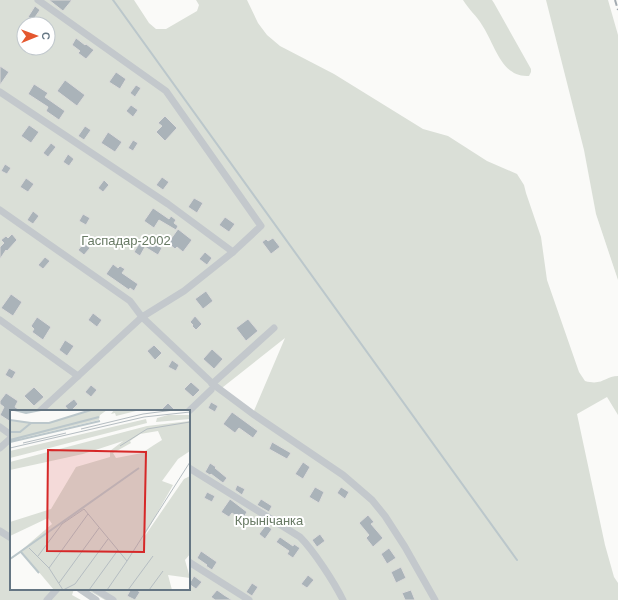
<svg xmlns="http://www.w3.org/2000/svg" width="618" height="600" font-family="Arial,sans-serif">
  <rect width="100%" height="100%" fill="#fafaf8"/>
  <g fill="#dadfd7" fill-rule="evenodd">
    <path d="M0 0H134L149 23 156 29H166L197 11 199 5 196 0H247L258 23 267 35 280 46 334 74 423 129 448 136 487 161 517 174 524 185 526 193 541 237 547 280 579 372 585 381C603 386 605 376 618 376V415L607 397 577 414 605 545 614 577 618 583V600H105L86 589H189V411H11V589H74L72 595 81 600H0ZM24 24H48V48H24ZM285 338 253 413 218 391Z"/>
    <path d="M463 0H492L494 3 531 69V72L529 76C501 78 495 44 482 25 477 16 469 10 463 0Z"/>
    <polygon points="546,0 608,0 618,35 618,280 596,214 584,150"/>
  </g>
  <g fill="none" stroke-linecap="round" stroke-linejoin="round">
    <polyline stroke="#bbc7cb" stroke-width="2" points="113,0 517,560"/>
  </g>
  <g fill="#aab3b9" stroke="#dcdcda">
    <polygon points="49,0 72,0 63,11"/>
    <polygon points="35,6 40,10 33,20 28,17"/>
    <polygon points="76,38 85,45 86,44 94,50 86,59 78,53 80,51 72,45"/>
    <polygon points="0,66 9,72 0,85"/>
    <polygon points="116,72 126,79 120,89 109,82"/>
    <polygon points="65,80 85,95 77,106 57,91"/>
    <polygon points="34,84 48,93 45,97 65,111 59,120 46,111 48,107 28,94"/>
    <polygon points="136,85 141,88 135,97 130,93"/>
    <polygon points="131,105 138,110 133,117 126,111"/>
    <polygon points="165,116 177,128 165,141 156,132 162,126 158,123"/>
    <polygon points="29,125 39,132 31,143 21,136"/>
    <polygon points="85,126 91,130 84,140 78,136"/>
    <polygon points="108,132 122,142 115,152 101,143"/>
    <polygon points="133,140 138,143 133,151 128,148"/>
    <polygon points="51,143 56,147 48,157 43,153"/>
    <polygon points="68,154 74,159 69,166 63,162"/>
    <polygon points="5,164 11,168 7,174 1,171"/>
    <polygon points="162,177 169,182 163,190 156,185"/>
    <polygon points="26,178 34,184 28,192 20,187"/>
    <polygon points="104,180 109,185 103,192 98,188"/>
    <polygon points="194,198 203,203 197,213 188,207"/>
    <polygon points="153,208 169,219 171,216 176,220 174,223 178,226 176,230 159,220 154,228 144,221"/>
    <polygon points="33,211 39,216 33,224 27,220"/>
    <polygon points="83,214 90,218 86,225 79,221"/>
    <polygon points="225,217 235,224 229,232 219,225"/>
    <polygon points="178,229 192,240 183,252 177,247 175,249 168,243"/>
    <polygon points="12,234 17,240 7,251 6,250 0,259 0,247 4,243 1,240 6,236 8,238"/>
    <polygon points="144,236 162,248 158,255 145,247 140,256 134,252"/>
    <polygon points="273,238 280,247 271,254 262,242 266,239 268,241"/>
    <polygon points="84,243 90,248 84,255 78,250"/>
    <polygon points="205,252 212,258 207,265 199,259"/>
    <polygon points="45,257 50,261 43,269 38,265"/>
    <polygon points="113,264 118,268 120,266 125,269 122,273 138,284 134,291 130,288 129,290 106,274"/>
    <polygon points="206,291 213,301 203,309 195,299"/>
    <polygon points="11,294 22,302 13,316 1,308"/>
    <polygon points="93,313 102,320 97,327 88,320"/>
    <polygon points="195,316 202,324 196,330 192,326 193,325 190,322"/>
    <polygon points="37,317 51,327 43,340 32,332 34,329 31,326"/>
    <polygon points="248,319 258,331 246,341 236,328"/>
    <polygon points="65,340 74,346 67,356 59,350"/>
    <polygon points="154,345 162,353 155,360 147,351"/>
    <polygon points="212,349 223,359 214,369 203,359"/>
    <polygon points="172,360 179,365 176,371 168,367"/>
    <polygon points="9,368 16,372 12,379 5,375"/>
    <polygon points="191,382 200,390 193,397 184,389"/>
    <polygon points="91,385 97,390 91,397 85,392"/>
    <polygon points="34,387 44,397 34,406 24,396"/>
    <polygon points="6,393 18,401 15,407 21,411 11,411 11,422 0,415 4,407 0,404 0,401"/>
    <polygon points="74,399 78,404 71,411 69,411 65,406"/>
    <polygon points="211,402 218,406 215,412 208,408"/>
    <polygon points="168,403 176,411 160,411"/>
    <polygon points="232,412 258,431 253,438 239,428 235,433 223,424"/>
    <polygon points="272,442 291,453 287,459 269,449"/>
    <polygon points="303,462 310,467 303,479 295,474"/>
    <polygon points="210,463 216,467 215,468 227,478 223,483 211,474 210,475 205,472"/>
    <polygon points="237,485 245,489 242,495 235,490"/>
    <polygon points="315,487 324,492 319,503 309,497"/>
    <polygon points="341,487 349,492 345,499 337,493"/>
    <polygon points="207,492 215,496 212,502 204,498"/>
    <polygon points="230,499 247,512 242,520 232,513 229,517 221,512"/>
    <polygon points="261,499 272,506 269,512 257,505"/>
    <polygon points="368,515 374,522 371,524 383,538 373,547 366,538 369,535 359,523"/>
    <polygon points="266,525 272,529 265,539 259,534"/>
    <polygon points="320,534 325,541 317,547 312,540"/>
    <polygon points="280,537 293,546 294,544 300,548 293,558 287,554 289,551 276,542"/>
    <polygon points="389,548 396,558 387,564 381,554"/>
    <polygon points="201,551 217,562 212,570 206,566 207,565 197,558"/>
    <polygon points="401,567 406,578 396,583 391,572"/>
    <polygon points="308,575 314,580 307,588 301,584"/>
    <polygon points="194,576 202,582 196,589 189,584"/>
    <polygon points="252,583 258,587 252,596 246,592"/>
    <polygon points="131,589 135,589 140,592 135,600 127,596"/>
    <polygon points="217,590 224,595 232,600 215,600 211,597"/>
    <polygon points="411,590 415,600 405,600 402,593"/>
  </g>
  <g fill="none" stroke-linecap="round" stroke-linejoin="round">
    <g stroke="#c3c8cc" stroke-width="7">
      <polyline points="38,0 166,91 261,226 233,252 184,291 142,317 40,411"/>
      <polyline points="0,92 168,204 233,252"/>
      <polyline points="0,210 130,301 142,317 214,385 253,414 343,475 372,500 385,516 405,547 435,600"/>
      <polyline points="0,320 78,376"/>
      <polyline points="212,384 274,328"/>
      <polyline points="189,411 211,390"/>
      <polyline points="0,427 11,435"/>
      <polyline points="0,448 11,438"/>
      <path d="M189 468 300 537C314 551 334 582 343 600"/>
      <polyline points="0,531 11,538"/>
      <polyline points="189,562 249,600"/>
      <polyline points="80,589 96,600"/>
      <polyline points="95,589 113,600"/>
      <polyline points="47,600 57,589"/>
    </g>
    <polyline stroke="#a2aab0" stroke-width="2" stroke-dasharray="6 3" stroke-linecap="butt" points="615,0 618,10"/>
  </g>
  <g text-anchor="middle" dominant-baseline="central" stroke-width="4" stroke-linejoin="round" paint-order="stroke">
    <g font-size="13" fill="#687a64" stroke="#fff">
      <text x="126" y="240">Гаспадар-2002</text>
      <text x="269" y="520">Крынічанка</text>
    </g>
  </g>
  <g transform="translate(10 410)">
    <rect width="180" height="180" fill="#fafaf8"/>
    <path d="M81 0H97L90 5 89 10 0 31 1 11 39 13ZM104 0H130L106 6 105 3 101 4ZM158 5H180V9L146 12 147 8ZM136 9 137 13 0 48V41ZM180 11V41L168 49 152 71 163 75 132 130 174 69 180 66V144L175 150 180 168 158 165 162 180H44L12 142 0 150 42 114 38 108 0 126V112L41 99 66 57 100 47V41L113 31 73 44 0 60V52L137 16ZM148 21 152 30 144 35 132 43 106 48 103 43 121 33 120 31 130 24Z" fill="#dadfd7" fill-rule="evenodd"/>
    <path d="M0 0H36L16 4Z" fill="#bbc7cb"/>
    <path fill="none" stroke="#bbc7cb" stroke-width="2" d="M0 10 21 13M0 22H10L21 13H39L81 0M0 30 89 7M0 32 90 11M11 142 29 163M0 149 129 58"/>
    <path fill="none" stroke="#b5bdc2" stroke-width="1" d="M71 19 133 4 164 0M13 33 56 23M110 36 137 19 180 12M0 38 134 7 180 2M19 138 39 158 53 180M28 146 52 114 74 99 117 151 97 180M117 151 180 52M39 158 78 104M49 173 89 118M53 180 65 174 98 129M79 180 108 140M118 180 143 146M139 180 153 161"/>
    <path fill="#d62828" fill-opacity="0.15" stroke="#d62828" stroke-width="2" d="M38 40 136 42 134 142 37 141Z"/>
    <rect width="180" height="180" fill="none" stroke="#657683" stroke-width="2"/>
  </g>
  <g transform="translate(36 36) rotate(89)"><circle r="19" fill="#ffffff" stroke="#c1c8cd"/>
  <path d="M0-3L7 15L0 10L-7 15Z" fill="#e4572e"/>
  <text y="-6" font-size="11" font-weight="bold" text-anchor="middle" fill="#657683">С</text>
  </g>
</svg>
